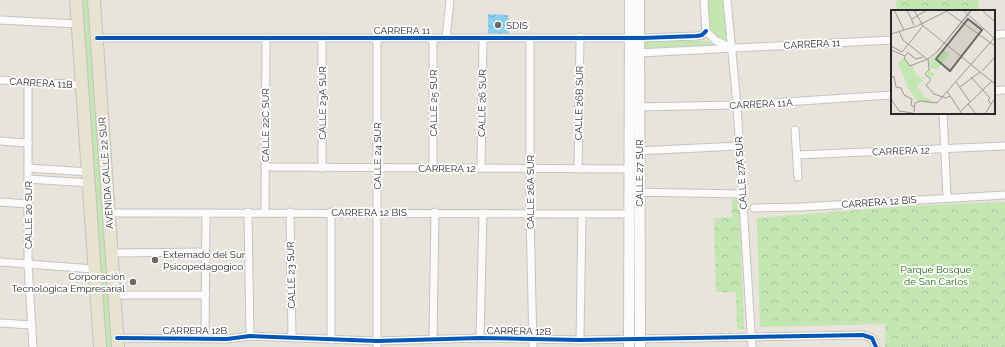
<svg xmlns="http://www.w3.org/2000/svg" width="1005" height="347" font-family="Raleway,sans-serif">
  <defs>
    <pattern id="park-crowns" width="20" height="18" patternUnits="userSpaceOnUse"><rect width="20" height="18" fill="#c4e6b2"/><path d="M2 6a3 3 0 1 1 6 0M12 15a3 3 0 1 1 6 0" fill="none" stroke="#a8c599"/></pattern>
    <pattern id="water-waves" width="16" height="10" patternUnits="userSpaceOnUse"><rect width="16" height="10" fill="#8acef0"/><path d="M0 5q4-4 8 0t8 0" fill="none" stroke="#77b1ce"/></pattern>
  </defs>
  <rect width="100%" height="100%" fill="#e8e4dc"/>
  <g fill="#c4e6b2">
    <polygon points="81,0 87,0 90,26 112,347 105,347"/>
    <path d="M707 0H724L727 42C706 38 709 17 707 0Z"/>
    <polygon points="645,41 705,41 721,48 645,49"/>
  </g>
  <g fill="url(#park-crowns)">
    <polygon points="896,0 978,0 979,11 897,11"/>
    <polygon points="732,199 739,199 744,329 737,329 736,292 716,292 714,218 732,217"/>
    <polygon points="1005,202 1005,347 885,347 885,324 760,327 757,218 907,206"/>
  </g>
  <polygon fill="url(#water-waves)" points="488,14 508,15 509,35 488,35"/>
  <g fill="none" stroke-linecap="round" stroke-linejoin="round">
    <g stroke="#c5c3c3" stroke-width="9">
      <g id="minor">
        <polyline points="704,0 706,31"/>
        <polyline points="727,0 737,105 752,347"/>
        <polyline points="0,20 78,24"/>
        <polyline points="706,31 715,40 731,48"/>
        <polyline points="994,35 1005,34"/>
        <polyline points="97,38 642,38 697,36 702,35 706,31"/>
        <polyline points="322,38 322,168"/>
        <polyline points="433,38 433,168"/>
        <polyline points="446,38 450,0"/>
        <polyline points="530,38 530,213 533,347"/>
        <polyline points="639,53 892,40"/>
        <polyline points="0,80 82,85"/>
        <polyline points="28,82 28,264 33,347"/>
        <polyline points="994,91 1005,90"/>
        <polyline points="635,107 737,105 892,95"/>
        <polyline points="943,113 947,197"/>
        <polyline points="795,130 798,177"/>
        <polyline points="0,141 28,143"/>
        <polyline points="636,151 739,146"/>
        <polyline points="797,155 1005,146"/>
        <polyline points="265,167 630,169"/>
        <polyline points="28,168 88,172"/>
        <polyline points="481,168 483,38"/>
        <polyline points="578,169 580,37"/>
        <polyline points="28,179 89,183"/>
        <polyline points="629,192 743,194"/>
        <polyline points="0,202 28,204"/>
        <polyline points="754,208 800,207 1005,195"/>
        <polyline points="248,212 250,336"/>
        <polyline points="265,212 266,38"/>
        <polyline points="290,212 292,338"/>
        <polyline points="109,213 629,214"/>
        <polyline points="111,253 206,252"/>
        <polyline points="0,262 94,269"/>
        <polyline points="114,295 206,295"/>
        <polyline points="0,323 32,325"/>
        <polyline points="117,338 227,339 250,336 377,341 480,338 580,340 863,335 872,338 876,347"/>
        <polyline points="205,338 206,213"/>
        <polyline points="480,338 483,213"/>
        <polyline points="331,340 331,212"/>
        <polyline points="433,340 435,212"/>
        <polyline points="580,340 582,215"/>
        <polyline points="377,347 377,38"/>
      </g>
    </g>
    <g stroke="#c5c3c3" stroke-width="12">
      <g id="secondary">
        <polyline points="639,0 640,347"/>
        <polyline points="629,347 630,0"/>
      </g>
    </g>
    <g stroke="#c4c2bf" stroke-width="14">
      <g id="primary">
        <polyline points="76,0 100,347"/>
        <polyline points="94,0 118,347"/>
      </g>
    </g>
    <use href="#minor" stroke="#fcfbfa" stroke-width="7"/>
    <use href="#secondary" stroke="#fcfbfa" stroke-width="10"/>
    <use href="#primary" stroke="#e7e3d0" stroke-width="12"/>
    <g stroke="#fff" stroke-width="6">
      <g id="cycleway">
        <polyline points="97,38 642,38 697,36 702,35 706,31"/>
        <polyline points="117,338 227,339 250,336 377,341 480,338 580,340 863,335 872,338 876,347"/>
      </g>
    </g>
    <use href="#cycleway" stroke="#0057b8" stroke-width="4"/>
  </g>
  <g fill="#6b6a67" stroke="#fff" stroke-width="1.5">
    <circle cx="498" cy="25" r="4"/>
    <circle cx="155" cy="260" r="4"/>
    <circle cx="133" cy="282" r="4"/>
  </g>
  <g text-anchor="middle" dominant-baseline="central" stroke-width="3.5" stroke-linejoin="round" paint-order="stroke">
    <g font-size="10" fill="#282828" stroke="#fff" text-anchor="start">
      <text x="506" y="25">SDIS</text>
      <text x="163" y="254">Externado del Sur<tspan x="163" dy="12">Psicopedagogico</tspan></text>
      <text x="125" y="276" text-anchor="end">Corporación<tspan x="125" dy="12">Tecnológica Empresarial</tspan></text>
    </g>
    <g font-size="10" fill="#282828" stroke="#fff">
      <text x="402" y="30">CARRERA 11</text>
      <text transform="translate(812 44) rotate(-3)">CARRERA 11</text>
      <text transform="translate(41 83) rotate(3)">CARRERA 11B</text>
      <text transform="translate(322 103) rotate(-90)">CALLE 23A SUR</text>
      <text transform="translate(433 103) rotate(-90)">CALLE 25 SUR</text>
      <text transform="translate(482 103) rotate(-89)">CALLE 26 SUR</text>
      <text transform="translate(579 103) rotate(-89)">CALLE 26B SUR</text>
      <text transform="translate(761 104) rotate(-3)">CARRERA 11A</text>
      <text transform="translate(265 125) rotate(-90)">CALLE 22C SUR</text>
      <text transform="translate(901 151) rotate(-2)">CARRERA 12</text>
      <text transform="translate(377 156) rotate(-90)">CALLE 24 SUR</text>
      <text x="447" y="168">CARRERA 12</text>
      <text transform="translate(106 173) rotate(-94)">AVENIDA CALLE 22 SUR</text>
      <text transform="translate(639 173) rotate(-90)">CALLE 27 SUR</text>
      <text transform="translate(741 173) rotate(-94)">CALLE 27A SUR</text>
      <text transform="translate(530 192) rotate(-90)">CALLE 26A SUR</text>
      <text transform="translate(879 202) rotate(-4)">CARRERA 12 BIS</text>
      <text x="369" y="212">CARRERA 12 BIS</text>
      <text transform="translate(28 215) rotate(-90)">CALLE 20 SUR</text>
      <text transform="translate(291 275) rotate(-91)">CALLE 23 SUR</text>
      <text x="195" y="330">CARRERA 12B</text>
      <text transform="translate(519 331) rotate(1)">CARRERA 12B</text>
    </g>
    <g font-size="10" fill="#1f6a14" stroke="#fff">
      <text x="936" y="269">Parque Bosque<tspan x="936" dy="12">de San Carlos</tspan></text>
    </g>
  </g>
  <g transform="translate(891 10)">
    <rect width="104" height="104" fill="#e8e4dc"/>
    <path d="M13 48 18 56H22L25 66 29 68 35 66 31 70 35 74 30 71 26 76 31 82 32 87 37 88 42 94 26 91 17 78 10 56 7 53Z" fill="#c4e6b2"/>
    <path d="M13 48 18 56H22L23 64 28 67 26 71 18 73 13 67 7 53Z" fill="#c4e6b2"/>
    <path d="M53 40 58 44 46 60 41 58 39 61 44 64 40 69 35 65 39 60 38 51 46 44 50 45Z" fill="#c4e6b2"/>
    <path fill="none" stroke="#9b9994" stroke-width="1" d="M3 0 13 20M16 0 23 15M23 0 31 14M54 0 104 36M72 0 103 28M80 0 46 42 81 0M91 0 104 12M21 9 36 0M30 14 104 74M8 21 12 30 36 49M0 24 26 16 58 0M0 36 11 42 32 16M0 40 14 46M16 42 25 49 32 47M17 42 13 48 19 56 37 49 46 42M37 49 38 60 34 64 40 70 35 75 43 84 55 88 59 86M91 61 104 47M0 66 3 67 5 77 10 78 13 85 21 89 20 95 23 97M80 67 99 88 97 90 100 94M65 72 79 92M69 77 89 62M56 81 71 104M0 89 8 101 22 103M77 94 85 104M70 101 101 71M23 102 24 93 30 91 46 93 104 27M94 104 104 88"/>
    <path fill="#6b6a67" fill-opacity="0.15" stroke="#6b6a67" stroke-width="2" d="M77 9 91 20 59 61 45 49Z"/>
    <rect width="104" height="104" fill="none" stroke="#282828" stroke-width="2"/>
  </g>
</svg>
